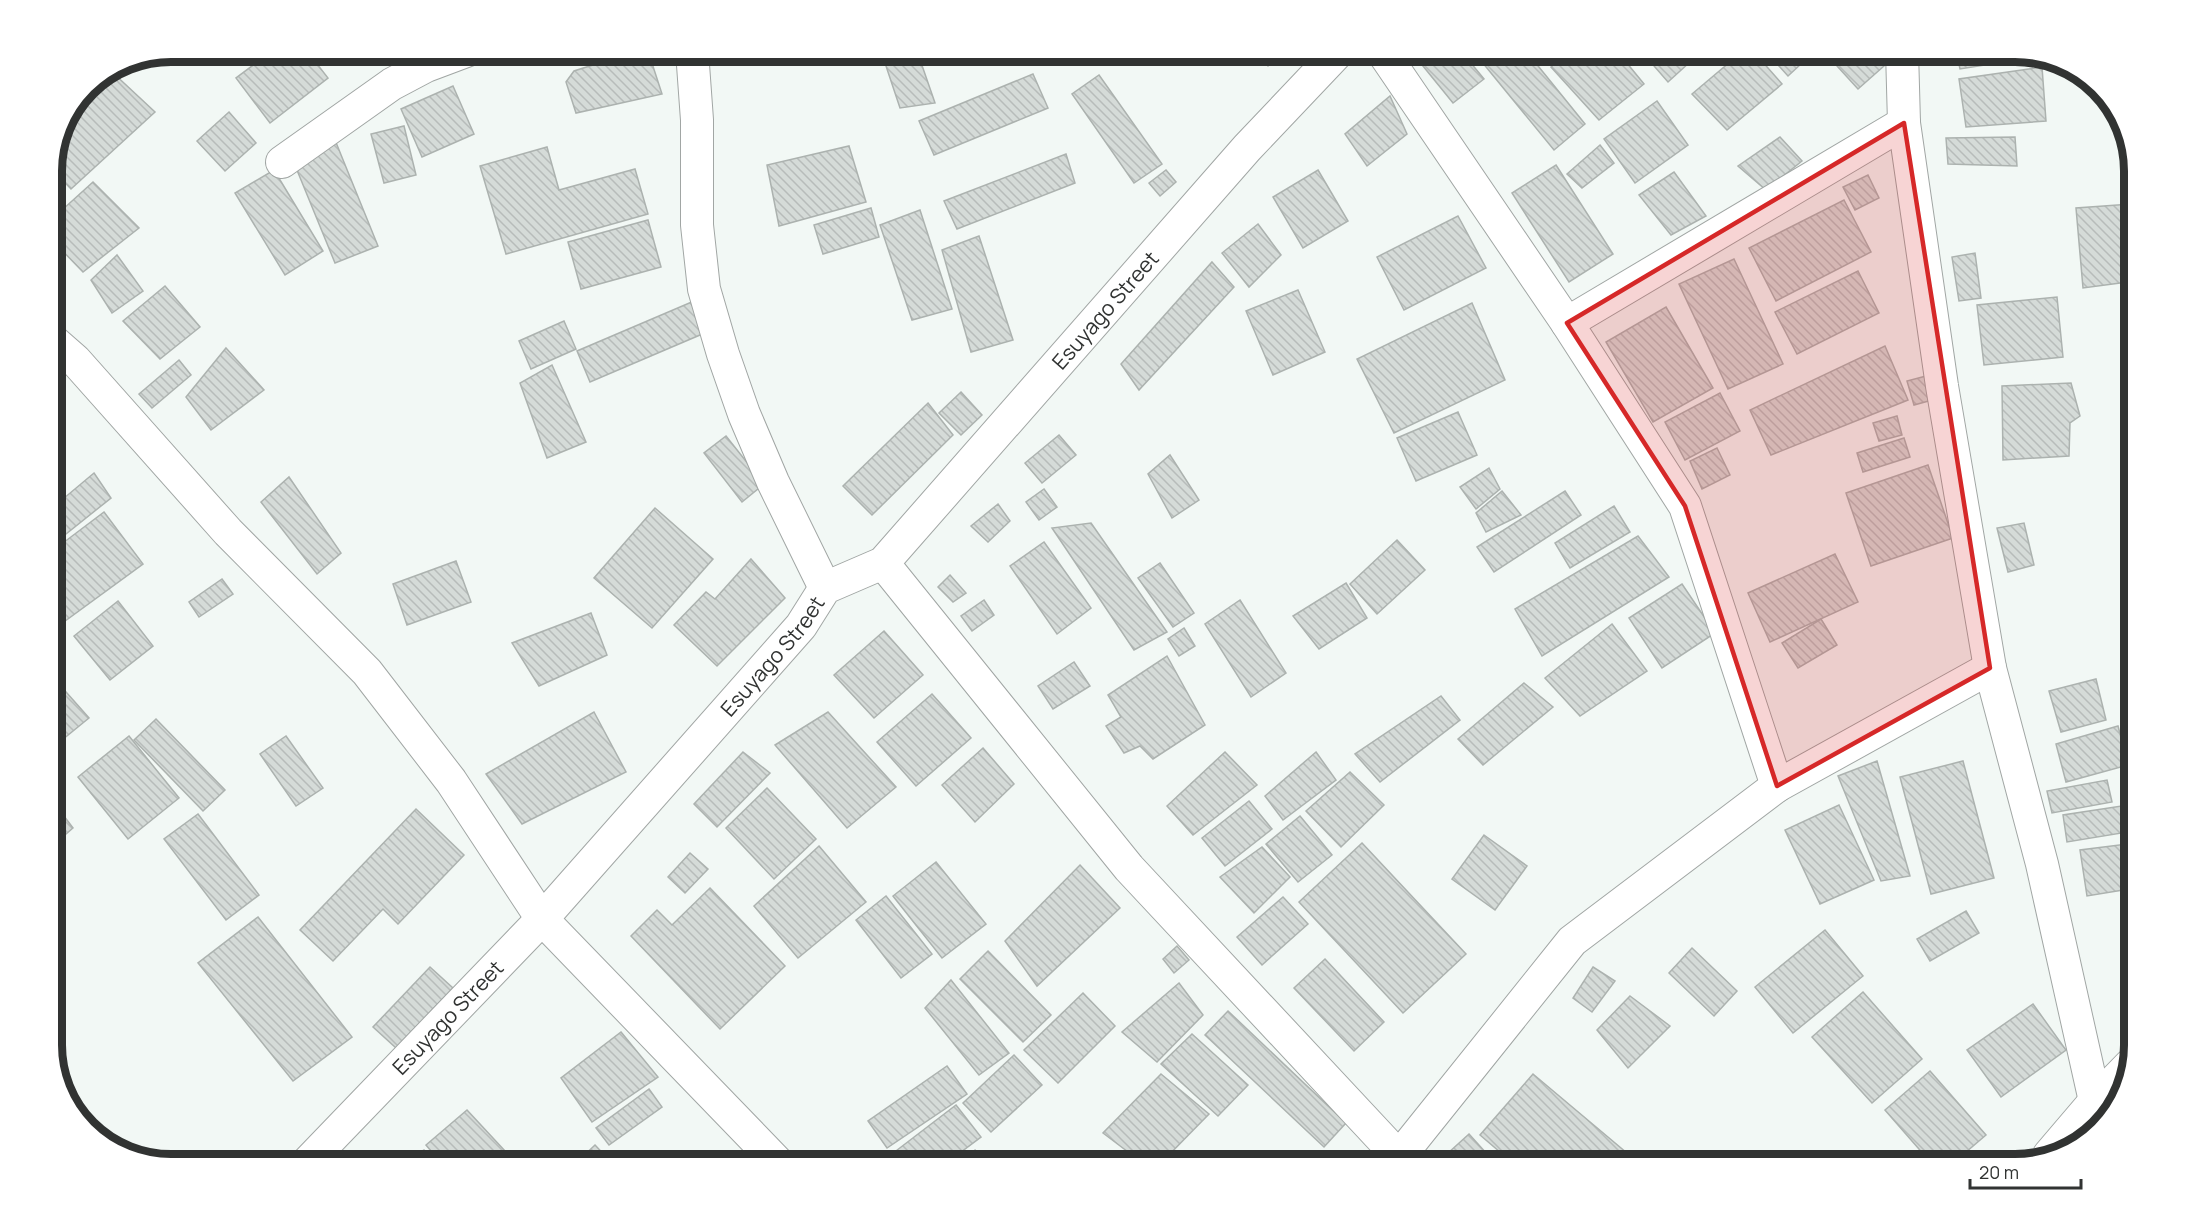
<svg xmlns="http://www.w3.org/2000/svg" width="2186" height="1215" font-family="Manrope,sans-serif">
  <defs>
    <pattern id="building-back-hatch" width="6" height="6" patternUnits="userSpaceOnUse" patternTransform="scale(1.5)"><rect width="6" height="6" fill="#d5dbd8"/><path d="M-1 5l2 2M0 0l6 6M5-1l2 2" fill="none" stroke="#b7bcba"/></pattern>
  </defs>
  <rect width="100%" height="100%" fill="#f2f8f5"/>
  <g fill="url(#building-back-hatch)" stroke="#acb2af" stroke-width="1.5">
    <polygon points="272,51 307,51 328,78 270,123 236,78"/>
    <polygon points="637,51 648,51 662,94 576,113 566,82 574,71"/>
    <polygon points="881,51 917,51 935,103 900,108"/>
    <polygon points="1255,51 1282,51 1283,52 1268,66"/>
    <polygon points="1442,51 1461,51 1484,79 1453,103 1423,66"/>
    <polygon points="1473,51 1526,51 1585,124 1554,150"/>
    <polygon points="1570,51 1617,51 1644,84 1599,120 1551,67"/>
    <polygon points="1641,51 1702,51 1668,82"/>
    <polygon points="1743,51 1753,51 1782,84 1727,130 1692,94"/>
    <polygon points="1772,51 1815,51 1788,76 1769,55"/>
    <polygon points="1831,51 1871,51 1884,66 1858,89 1827,55"/>
    <polygon points="1956,51 2015,51 2036,57 1960,69"/>
    <polygon points="2042,67 2046,121 1966,127 1959,79"/>
    <polygon points="110,70 155,112 71,189 51,168 60,125 86,86"/>
    <polygon points="1033,74 1048,108 934,155 919,121"/>
    <polygon points="1099,75 1162,164 1134,183 1072,94"/>
    <polygon points="453,86 474,134 422,157 401,109"/>
    <polygon points="1390,96 1407,134 1367,166 1345,134"/>
    <polygon points="1657,101 1688,145 1635,183 1604,139"/>
    <polygon points="229,112 256,143 225,171 197,141"/>
    <polygon points="404,126 416,175 384,183 371,134"/>
    <polygon points="1780,137 1802,161 1766,190 1738,166"/>
    <polygon points="2015,137 2017,166 1948,164 1946,138"/>
    <polygon points="335,140 378,246 335,263 292,158"/>
    <polygon points="1600,145 1614,163 1582,188 1567,174"/>
    <polygon points="849,146 866,202 779,226 767,165"/>
    <polygon points="547,147 559,190 635,169 648,214 506,254 480,166"/>
    <polygon points="1066,154 1075,183 957,229 944,201"/>
    <polygon points="1556,165 1613,254 1569,282 1512,193"/>
    <polygon points="274,170 323,251 285,275 235,193"/>
    <polygon points="1166,170 1176,182 1160,196 1149,183"/>
    <polygon points="1318,170 1348,221 1303,248 1273,197"/>
    <polygon points="1674,172 1706,216 1671,235 1639,195"/>
    <polygon points="1868,175 1879,198 1855,210 1843,187"/>
    <polygon points="93,182 139,228 83,272 51,239 51,220"/>
    <polygon points="1844,200 1871,252 1776,301 1749,248"/>
    <polygon points="2131,204 2135,281 2083,288 2076,208"/>
    <polygon points="871,208 879,237 823,254 814,225"/>
    <polygon points="920,210 952,309 912,320 880,225"/>
    <polygon points="1458,216 1486,268 1404,310 1377,257"/>
    <polygon points="648,220 661,267 581,289 568,242"/>
    <polygon points="1258,224 1281,255 1249,287 1222,253"/>
    <polygon points="979,236 1013,340 971,352 942,250"/>
    <polygon points="1975,253 1981,298 1959,301 1952,257"/>
    <polygon points="117,255 143,291 112,313 91,280"/>
    <polygon points="1734,259 1783,364 1728,389 1679,284"/>
    <polygon points="1212,262 1234,287 1139,390 1121,364"/>
    <polygon points="1858,271 1879,313 1797,354 1775,312"/>
    <polygon points="165,286 200,327 160,359 123,321"/>
    <polygon points="1298,290 1325,352 1273,375 1246,311"/>
    <polygon points="2057,297 2063,357 1984,365 1977,305"/>
    <polygon points="694,301 707,332 590,382 577,351"/>
    <polygon points="1472,303 1505,380 1394,433 1357,359"/>
    <polygon points="1666,307 1713,388 1653,422 1606,342"/>
    <polygon points="564,321 576,349 531,369 519,341"/>
    <polygon points="1885,346 1908,400 1771,455 1750,410"/>
    <polygon points="226,348 264,390 211,430 186,397"/>
    <polygon points="179,360 191,375 152,408 139,394"/>
    <polygon points="552,365 586,442 547,458 520,383"/>
    <polygon points="1930,375 1936,399 1914,405 1907,381"/>
    <polygon points="2071,383 2080,416 2070,423 2069,456 2003,460 2002,386"/>
    <polygon points="961,392 982,415 961,435 939,413"/>
    <polygon points="1720,393 1740,431 1685,460 1665,422"/>
    <polygon points="928,403 953,435 872,515 843,486"/>
    <polygon points="1458,412 1477,455 1416,481 1397,438"/>
    <polygon points="1897,416 1902,435 1879,441 1873,423"/>
    <polygon points="1059,435 1076,455 1042,483 1025,463"/>
    <polygon points="726,436 764,484 742,502 704,453"/>
    <polygon points="1904,438 1910,457 1863,472 1857,453"/>
    <polygon points="1717,448 1730,475 1702,489 1690,461"/>
    <polygon points="1170,455 1199,500 1172,518 1148,474"/>
    <polygon points="1928,465 1953,538 1871,566 1846,493"/>
    <polygon points="1489,468 1500,489 1476,509 1460,487"/>
    <polygon points="94,473 111,498 51,546 51,509"/>
    <polygon points="289,477 341,553 317,574 261,502"/>
    <polygon points="1044,489 1057,507 1039,520 1026,502"/>
    <polygon points="1502,491 1521,515 1486,532 1476,513"/>
    <polygon points="1565,491 1581,515 1494,572 1477,547"/>
    <polygon points="998,504 1010,521 988,542 971,526"/>
    <polygon points="1614,506 1630,532 1570,568 1555,543"/>
    <polygon points="655,508 713,559 652,628 594,578"/>
    <polygon points="104,512 143,564 61,624 51,611 51,552"/>
    <polygon points="1091,523 1167,632 1134,650 1052,528"/>
    <polygon points="2024,523 2034,565 2008,572 1997,528"/>
    <polygon points="1638,536 1669,577 1542,656 1515,609"/>
    <polygon points="1397,540 1425,570 1377,614 1350,584"/>
    <polygon points="1044,542 1091,608 1057,634 1010,566"/>
    <polygon points="1835,554 1858,602 1770,642 1748,593"/>
    <polygon points="751,559 785,598 717,666 674,625 706,592 715,599"/>
    <polygon points="456,561 471,602 407,625 393,584"/>
    <polygon points="1160,563 1194,613 1173,627 1138,578"/>
    <polygon points="950,575 966,593 953,602 938,587"/>
    <polygon points="222,579 233,594 199,617 189,602"/>
    <polygon points="1346,583 1367,618 1319,649 1293,616"/>
    <polygon points="1682,584 1715,633 1662,668 1629,618"/>
    <polygon points="984,600 994,615 972,631 961,616"/>
    <polygon points="1240,600 1286,673 1251,697 1205,624"/>
    <polygon points="118,601 153,646 110,680 74,636"/>
    <polygon points="591,613 607,655 539,686 512,643"/>
    <polygon points="1821,619 1837,645 1798,668 1782,643"/>
    <polygon points="1612,624 1647,671 1580,716 1545,678"/>
    <polygon points="1184,628 1195,646 1179,656 1168,639"/>
    <polygon points="884,631 923,675 874,718 834,675"/>
    <polygon points="1167,656 1205,725 1153,759 1140,746 1124,753 1106,726 1121,717 1108,695"/>
    <polygon points="1074,662 1090,686 1053,709 1038,686"/>
    <polygon points="51,675 89,718 51,749"/>
    <polygon points="2096,679 2106,720 2061,732 2049,691"/>
    <polygon points="1524,683 1553,707 1483,765 1458,739"/>
    <polygon points="932,694 971,738 916,786 877,742"/>
    <polygon points="1441,696 1460,720 1380,782 1355,754"/>
    <polygon points="594,712 626,772 522,824 486,774"/>
    <polygon points="828,712 896,787 847,828 775,745"/>
    <polygon points="156,719 225,790 203,811 134,740"/>
    <polygon points="2118,726 2128,765 2066,782 2056,744"/>
    <polygon points="129,736 179,798 128,839 78,777"/>
    <polygon points="286,736 323,788 296,806 260,754"/>
    <polygon points="983,748 1014,784 975,822 942,785"/>
    <polygon points="743,752 770,773 717,827 694,804"/>
    <polygon points="1225,752 1257,785 1193,835 1167,806"/>
    <polygon points="1316,752 1336,780 1283,820 1265,796"/>
    <polygon points="1877,761 1910,876 1881,881 1838,776"/>
    <polygon points="1963,761 1994,878 1931,894 1900,777"/>
    <polygon points="1350,772 1384,805 1341,847 1306,811"/>
    <polygon points="2107,780 2112,802 2052,813 2047,791"/>
    <polygon points="767,788 816,839 774,879 726,828"/>
    <polygon points="51,799 73,828 51,847"/>
    <polygon points="1249,801 1272,829 1225,866 1202,838"/>
    <polygon points="1839,805 1874,880 1820,904 1785,830"/>
    <polygon points="2128,805 2134,831 2067,842 2063,815"/>
    <polygon points="416,809 464,855 398,924 383,909 333,961 300,930"/>
    <polygon points="198,814 259,895 226,920 164,839"/>
    <polygon points="1300,816 1332,855 1298,882 1266,844"/>
    <polygon points="1484,835 1527,866 1495,910 1452,879"/>
    <polygon points="1362,843 1466,954 1403,1013 1299,902"/>
    <polygon points="2135,843 2135,888 2087,896 2080,850"/>
    <polygon points="819,846 866,902 798,958 754,906"/>
    <polygon points="1262,847 1290,877 1254,913 1220,877"/>
    <polygon points="690,853 708,869 685,893 668,877"/>
    <polygon points="936,862 986,924 942,958 893,896"/>
    <polygon points="1080,865 1120,908 1037,986 1005,941"/>
    <polygon points="710,888 785,966 720,1029 631,936 657,910 672,925"/>
    <polygon points="886,896 932,954 901,978 856,920"/>
    <polygon points="1283,897 1308,924 1262,965 1237,937"/>
    <polygon points="1966,911 1979,933 1930,961 1917,939"/>
    <polygon points="258,917 352,1037 293,1081 198,963"/>
    <polygon points="1825,930 1863,976 1793,1033 1755,987"/>
    <polygon points="1177,946 1189,960 1174,973 1163,959"/>
    <polygon points="1692,948 1737,991 1714,1016 1669,973"/>
    <polygon points="988,951 1051,1015 1023,1042 960,979"/>
    <polygon points="1325,959 1384,1022 1354,1051 1294,988"/>
    <polygon points="430,967 453,988 396,1048 373,1027"/>
    <polygon points="1593,967 1615,981 1592,1012 1573,998"/>
    <polygon points="951,980 1009,1053 979,1075 925,1008"/>
    <polygon points="1179,983 1203,1015 1157,1062 1122,1032"/>
    <polygon points="1863,992 1922,1059 1872,1103 1812,1037"/>
    <polygon points="1083,993 1115,1026 1058,1083 1024,1050"/>
    <polygon points="1630,996 1670,1026 1628,1068 1597,1030"/>
    <polygon points="2033,1004 2066,1050 2001,1097 1967,1050"/>
    <polygon points="1228,1011 1346,1123 1324,1147 1205,1035"/>
    <polygon points="621,1032 658,1077 592,1122 561,1078"/>
    <polygon points="1192,1034 1248,1085 1218,1116 1161,1064"/>
    <polygon points="1014,1055 1042,1085 991,1132 963,1103"/>
    <polygon points="947,1066 967,1094 887,1148 868,1121"/>
    <polygon points="1930,1071 1986,1135 1952,1164 1932,1164 1885,1110"/>
    <polygon points="1161,1074 1209,1114 1160,1164 1144,1164 1103,1133"/>
    <polygon points="1533,1074 1640,1164 1514,1164 1480,1135"/>
    <polygon points="649,1089 662,1107 609,1145 596,1128"/>
    <polygon points="956,1105 981,1137 945,1164 894,1164 888,1157"/>
    <polygon points="467,1110 517,1164 442,1164 426,1145"/>
    <polygon points="1469,1134 1496,1164 1436,1164"/>
    <polygon points="595,1145 613,1164 575,1164"/>
    <polygon points="424,1150 436,1164 413,1164 409,1159"/>
    <polygon points="975,1150 984,1164 957,1164"/>
  </g>
  <g fill="none" stroke-linecap="round" stroke-linejoin="round">
    <g stroke="#a1a6a4" stroke-width="34">
      <g id="street">
        <polyline points="692,51 697,120 697,225 704,289 723,354 744,414 773,482 825,588"/>
        <polyline points="1382,51 1567,323 1685,506 1777,786"/>
        <polyline points="1902,51 1904,123 1942,386 1990,668 2042,864 2095,1101"/>
        <polyline points="282,162 392,84 426,66 466,51"/>
        <polyline points="1567,323 1904,123"/>
        <polyline points="51,339 75,360 228,532 367,672 451,781 542,919 779,1164"/>
        <polyline points="883,563 1129,868 1399,1157"/>
        <polyline points="2049,1155 2095,1101 2130,1065"/>
        <path id="s1" d="M306 1164 542 919 801 626 825 588 883 563 1247 148 1339 51"/>
        <polyline points="1391,1164 1399,1157 1572,941 1777,786 1990,668"/>
      </g>
    </g>
    <use href="#street" stroke="#fff" stroke-width="32"/>
  </g>
  <path fill="#d62828" fill-opacity="0.2" stroke="#d62828" stroke-width="4.5" stroke-linejoin="round" d="M1904 123 1990 668 1777 786 1685 506 1567 323Z"/>
  <g text-anchor="middle" dominant-baseline="central" stroke-width="6" stroke-linejoin="round" paint-order="stroke">
    <g font-size="21" fill="#313332" stroke="#fff">
      <text stroke="none"><textPath href="#s1" startOffset="1176">Esuyago Street</textPath></text>
      <text stroke="none"><textPath href="#s1" startOffset="690">Esuyago Street</textPath></text>
      <text stroke="none"><textPath href="#s1" startOffset="204">Esuyago Street</textPath></text>
    </g>
  </g>
  <path d="M0 0H2186V1215H0ZM171 62H2015A109 109 0 0 1 2124 171V1045A109 109 0 0 1 2015 1154H171A109 109 0 0 1 62 1045V171A109 109 0 0 1 171 62Z" fill="#fff" fill-rule="evenodd"/>
  <path fill="none" stroke="#313332" stroke-width="8" d="M171 62H2015A109 109 0 0 1 2124 171V1045A109 109 0 0 1 2015 1154H171A109 109 0 0 1 62 1045V171A109 109 0 0 1 171 62Z"/>
  <path d="M1970 1179v9h111v-9" fill="none" stroke="#313332" stroke-width="3"/>
  <text x="1979" y="1179" font-size="18" fill="#313332" stroke="#ffffff" stroke-width="4.5" paint-order="stroke">20 m</text>
</svg>
